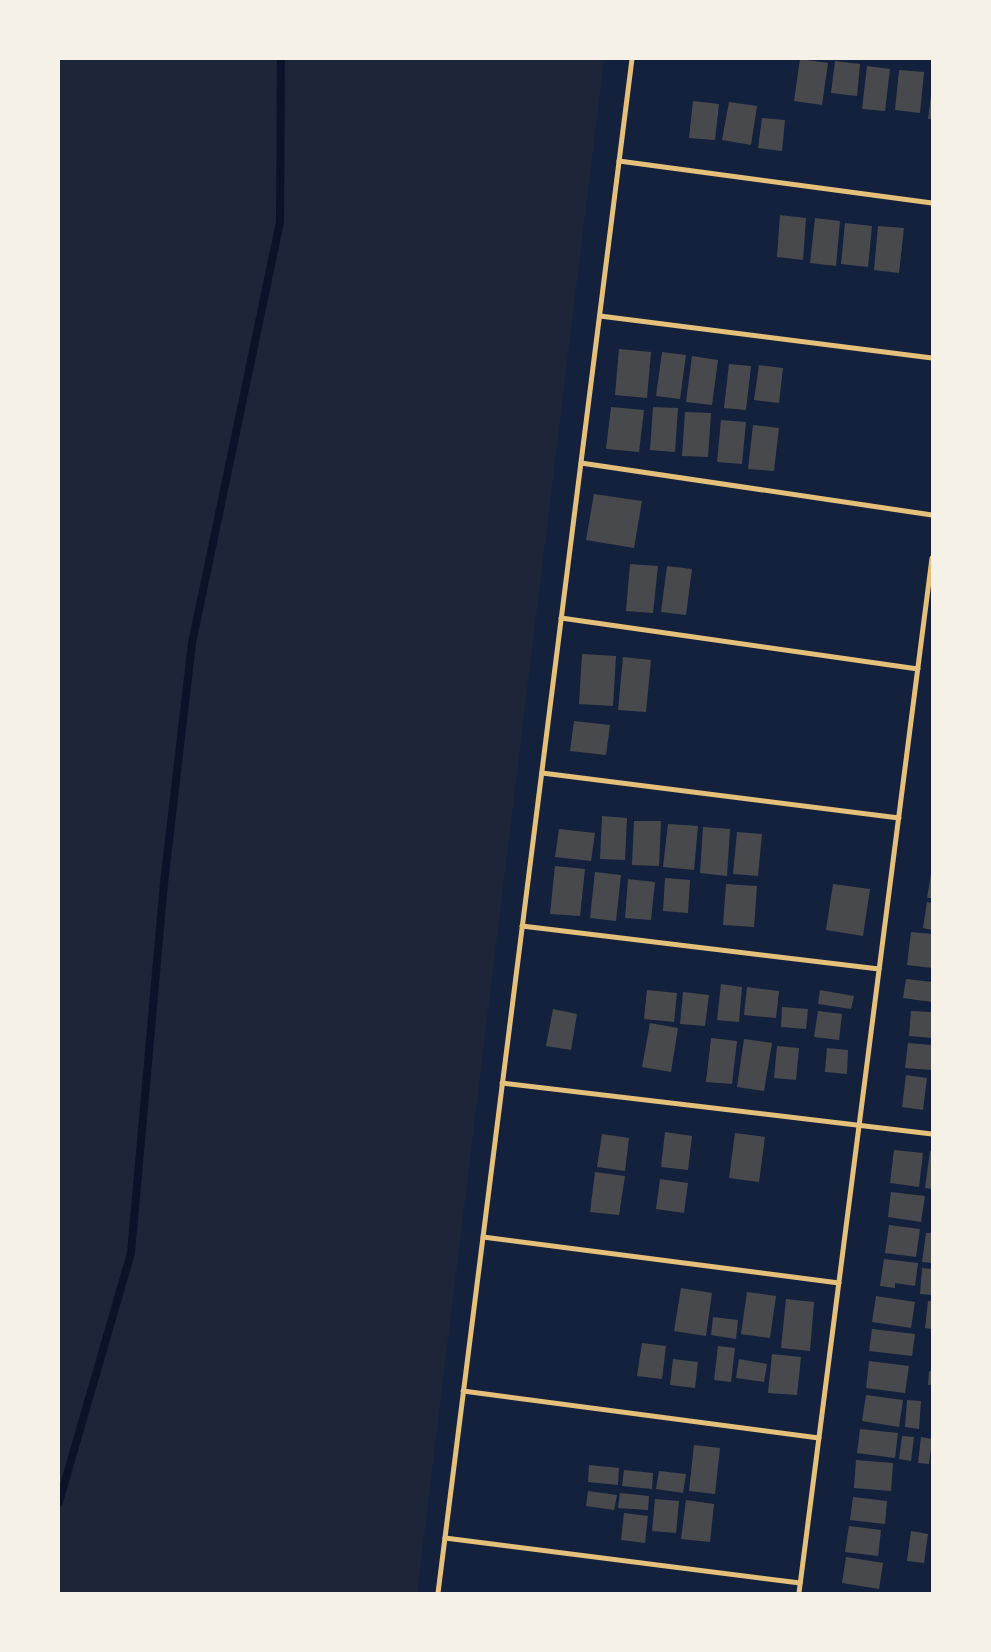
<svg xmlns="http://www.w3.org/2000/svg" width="991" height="1652" font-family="'Archivo Narrow',sans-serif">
  <rect width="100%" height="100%" fill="#14213d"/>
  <polygon fill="#1d2539" points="59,59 604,59 417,1593 59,1593"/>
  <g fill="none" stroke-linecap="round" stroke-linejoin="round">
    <polyline stroke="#0b132b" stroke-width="8" points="59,1502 131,1253 164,883 192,643 280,222 281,59"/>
  </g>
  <g fill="#48494c">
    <polygon points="800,59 828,63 822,105 794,101"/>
    <polygon points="835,61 860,64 857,96 831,93"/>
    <polygon points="867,66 890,69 885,111 862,109"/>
    <polygon points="899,70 924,72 920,113 895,110"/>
    <polygon points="931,95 932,95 932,119 928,119"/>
    <polygon points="693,101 719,104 715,140 689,138"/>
    <polygon points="729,102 757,106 751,145 722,140"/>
    <polygon points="762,118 785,120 782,151 758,148"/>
    <polygon points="780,215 806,218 803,260 777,257"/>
    <polygon points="815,218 840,221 836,266 810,263"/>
    <polygon points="845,223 872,226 868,267 841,264"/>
    <polygon points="878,226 904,228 899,273 874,270"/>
    <polygon points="619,349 651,352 647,398 615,395"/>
    <polygon points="662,352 686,355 680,399 656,396"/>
    <polygon points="692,356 718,360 712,405 686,402"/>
    <polygon points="729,364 751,366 746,410 724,408"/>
    <polygon points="759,365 783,368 779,403 754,400"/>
    <polygon points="611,407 644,410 639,452 606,449"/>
    <polygon points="653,407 678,408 675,452 650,450"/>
    <polygon points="685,412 711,413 708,457 682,456"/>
    <polygon points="721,420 746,422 742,464 717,462"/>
    <polygon points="753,425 779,428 774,471 748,469"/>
    <polygon points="594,494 642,501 634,548 586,540"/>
    <polygon points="630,564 658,566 653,613 626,611"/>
    <polygon points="667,566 692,569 686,615 661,612"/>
    <polygon points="582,654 616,656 613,706 579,704"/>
    <polygon points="623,657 651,660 646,712 618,710"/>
    <polygon points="574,721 610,725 606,755 570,751"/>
    <polygon points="602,816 627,818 625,860 600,859"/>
    <polygon points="634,821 661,821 659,866 632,865"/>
    <polygon points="668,824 698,826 694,870 663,867"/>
    <polygon points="703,827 730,829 727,876 700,873"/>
    <polygon points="559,829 595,833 591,861 555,857"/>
    <polygon points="737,832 762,834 758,876 733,874"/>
    <polygon points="555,866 585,869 580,916 550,914"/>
    <polygon points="595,872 621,875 616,921 590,918"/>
    <polygon points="931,874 932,874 932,898 927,898"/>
    <polygon points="665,878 690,880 688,913 663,911"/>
    <polygon points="628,879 655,882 651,920 625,918"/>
    <polygon points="726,884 757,886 754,927 723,925"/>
    <polygon points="833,884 870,889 863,936 826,930"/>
    <polygon points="927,902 932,903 932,930 923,928"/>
    <polygon points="911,932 932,934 932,968 907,965"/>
    <polygon points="906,979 932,982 932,1002 903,998"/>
    <polygon points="721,984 742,987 739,1022 717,1020"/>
    <polygon points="747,987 779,991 776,1018 744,1015"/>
    <polygon points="647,990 677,993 674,1022 644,1019"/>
    <polygon points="820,990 854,996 851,1009 818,1004"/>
    <polygon points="683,992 709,995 705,1026 680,1024"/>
    <polygon points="782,1007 808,1009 806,1029 781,1027"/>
    <polygon points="553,1009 577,1014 571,1050 546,1046"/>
    <polygon points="818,1011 842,1014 839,1040 814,1037"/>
    <polygon points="911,1011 932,1012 932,1038 909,1036"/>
    <polygon points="650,1023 678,1028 671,1072 642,1067"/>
    <polygon points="711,1038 737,1041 732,1084 706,1082"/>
    <polygon points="744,1039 772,1043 764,1091 737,1087"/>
    <polygon points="908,1043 932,1045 932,1070 905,1068"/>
    <polygon points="777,1046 799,1048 796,1080 774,1078"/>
    <polygon points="827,1048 848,1050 847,1074 825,1072"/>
    <polygon points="906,1075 927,1078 923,1110 902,1107"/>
    <polygon points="665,1132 692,1136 688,1170 661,1167"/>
    <polygon points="735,1133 765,1137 759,1182 729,1178"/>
    <polygon points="602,1134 629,1138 625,1171 597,1167"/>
    <polygon points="894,1150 923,1153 919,1187 890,1183"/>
    <polygon points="930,1151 932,1152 932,1189 925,1188"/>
    <polygon points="595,1172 625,1176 619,1215 590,1212"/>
    <polygon points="660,1179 688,1183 684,1213 656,1209"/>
    <polygon points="891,1192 925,1196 921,1222 888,1217"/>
    <polygon points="889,1225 920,1229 916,1257 885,1253"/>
    <polygon points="926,1233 932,1233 932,1263 922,1262"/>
    <polygon points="884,1259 918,1263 915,1286 895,1283 895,1288 880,1286"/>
    <polygon points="922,1268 932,1269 932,1295 920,1294"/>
    <polygon points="681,1288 712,1293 706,1336 674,1331"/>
    <polygon points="747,1292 776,1296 770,1338 741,1334"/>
    <polygon points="876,1296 915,1302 911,1328 872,1322"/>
    <polygon points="786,1299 814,1302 810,1351 781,1348"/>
    <polygon points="928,1301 932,1301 932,1329 925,1328"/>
    <polygon points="713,1317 738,1320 736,1339 711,1335"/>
    <polygon points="872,1329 915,1334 912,1356 869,1351"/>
    <polygon points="642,1343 666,1346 662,1379 637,1376"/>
    <polygon points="718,1346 735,1348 731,1382 714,1380"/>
    <polygon points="772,1354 801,1357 797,1395 768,1393"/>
    <polygon points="673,1359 698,1362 695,1388 670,1385"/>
    <polygon points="739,1359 767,1364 764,1382 736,1378"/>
    <polygon points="869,1361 909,1366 905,1393 866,1388"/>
    <polygon points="929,1371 932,1371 932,1385 928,1385"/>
    <polygon points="866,1395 903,1400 899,1427 862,1421"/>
    <polygon points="907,1400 921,1401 919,1429 905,1427"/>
    <polygon points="860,1429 898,1433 895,1458 857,1453"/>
    <polygon points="902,1436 914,1437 911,1461 899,1459"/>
    <polygon points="921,1437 932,1439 929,1464 918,1463"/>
    <polygon points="694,1445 720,1448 715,1494 689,1491"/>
    <polygon points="856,1460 893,1463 891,1491 854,1488"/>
    <polygon points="589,1465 619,1468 618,1485 588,1482"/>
    <polygon points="624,1470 653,1473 652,1489 622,1486"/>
    <polygon points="659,1471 686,1474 683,1493 656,1489"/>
    <polygon points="588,1491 617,1495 614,1510 586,1506"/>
    <polygon points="620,1493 649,1496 648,1510 618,1508"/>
    <polygon points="853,1497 887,1501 885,1524 850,1520"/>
    <polygon points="655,1499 679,1501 676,1533 652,1531"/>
    <polygon points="686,1500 714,1504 710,1542 681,1539"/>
    <polygon points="624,1513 648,1516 645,1543 621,1540"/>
    <polygon points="849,1526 881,1530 878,1556 845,1552"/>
    <polygon points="911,1531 928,1534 924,1563 907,1561"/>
    <polygon points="846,1557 883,1563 879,1589 842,1583"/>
  </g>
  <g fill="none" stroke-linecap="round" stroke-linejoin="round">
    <g stroke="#e5c07b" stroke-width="5">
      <polyline points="619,161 932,203"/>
      <polyline points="600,316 932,358"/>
      <polyline points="581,463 932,515"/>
      <polyline points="561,618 918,669"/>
      <polyline points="542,773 899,818"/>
      <polyline points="522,926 879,969"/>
      <polyline points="502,1083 932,1134"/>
      <polyline points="483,1237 839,1283"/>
      <polyline points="463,1391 819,1438"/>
      <polyline points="445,1538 800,1583"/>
      <polyline points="438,1593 632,59"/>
      <polyline points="799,1593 932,558"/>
    </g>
  </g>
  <rect width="991" height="1652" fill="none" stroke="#f6f1e7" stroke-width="120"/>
</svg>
